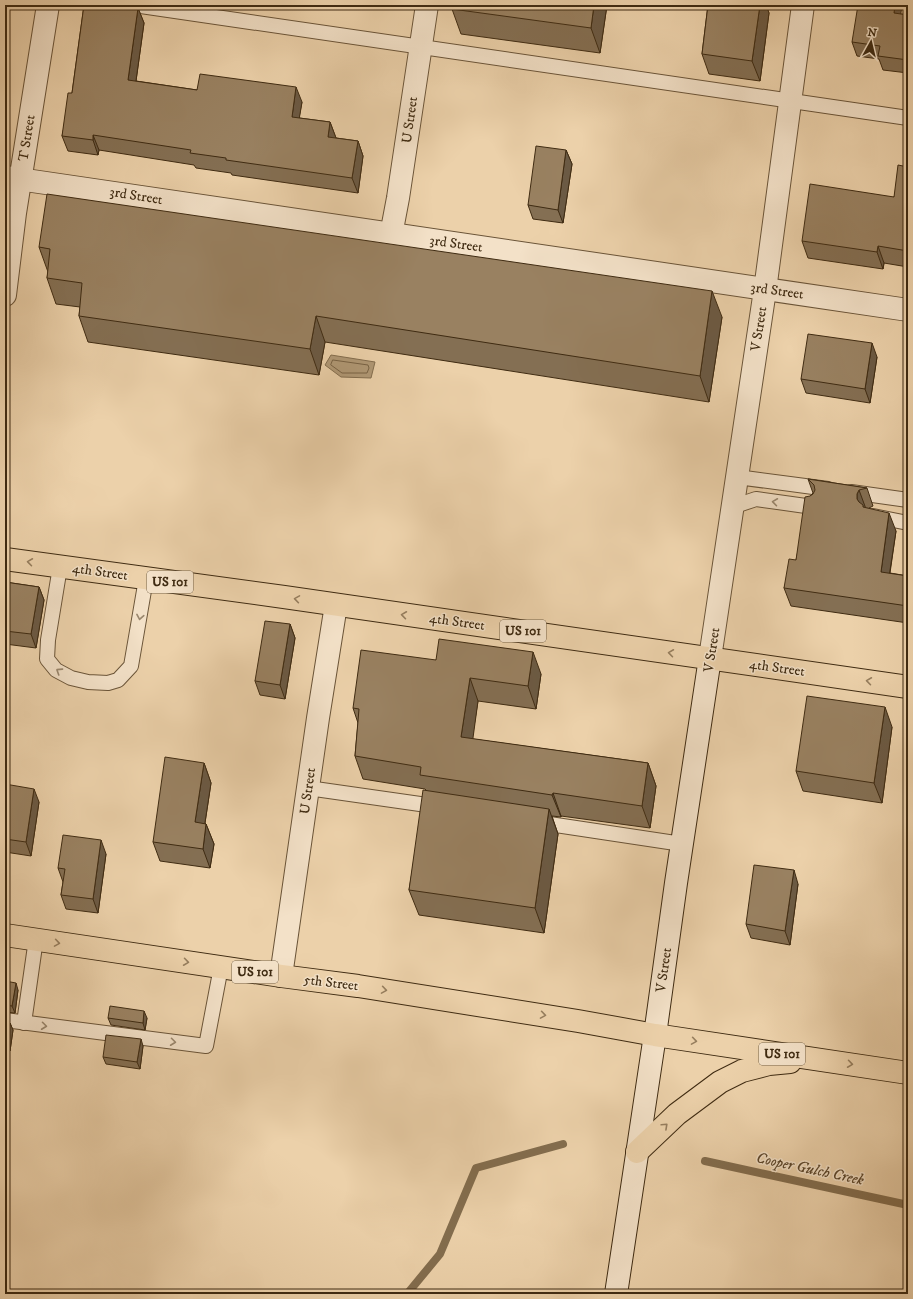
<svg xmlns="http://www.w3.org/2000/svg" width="913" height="1299" font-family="'IM FELL DW Pica',serif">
  <rect width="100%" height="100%" fill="#ecd1aa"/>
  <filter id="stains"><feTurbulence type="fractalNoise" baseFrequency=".005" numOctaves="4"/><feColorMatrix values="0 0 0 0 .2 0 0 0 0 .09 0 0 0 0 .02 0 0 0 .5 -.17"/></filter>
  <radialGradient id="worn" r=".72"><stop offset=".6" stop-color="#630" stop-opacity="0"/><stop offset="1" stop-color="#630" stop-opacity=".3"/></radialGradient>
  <polygon fill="#b19976" stroke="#836d4e" points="331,355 375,362 371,378 341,377 325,365"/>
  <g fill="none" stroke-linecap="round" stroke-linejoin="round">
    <polygon stroke="#786244" stroke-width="1" points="333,360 368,365 369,368 367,373 342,373 331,365"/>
    <g stroke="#836d4e" stroke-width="8">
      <polyline points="705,1161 908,1205"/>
      <polyline points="407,1294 440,1254 476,1168 563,1144"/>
    </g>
    <g stroke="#6a5438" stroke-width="16">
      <g id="service">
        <polyline points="134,5 908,118"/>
        <polyline points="737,477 828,489"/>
        <polyline points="851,492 908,500"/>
        <polyline points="732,507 756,499 813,507"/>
        <polyline points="873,516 908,523"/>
        <polyline points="60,567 48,640 47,659 56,670 71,678 88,682 108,683 118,680 131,666 146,579"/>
        <polyline points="308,788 441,807"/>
        <polyline points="536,822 682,844"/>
        <polyline points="5,1020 206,1046 221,967"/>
        <polyline points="24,1023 36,939"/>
      </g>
    </g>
    <g stroke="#6a5438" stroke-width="24">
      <g id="minor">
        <polyline points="5,177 908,310"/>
        <polyline points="391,235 398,198 427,5"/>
        <polyline points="5,295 15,213 48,5"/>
        <polyline points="710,658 765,290 803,5"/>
        <polyline points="281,976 318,718 336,605"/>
      </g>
    </g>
    <g stroke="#3f2b12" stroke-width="24">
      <polyline id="secondary" points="616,1294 655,1035 676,883 710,658"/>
    </g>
    <g stroke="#3f2b12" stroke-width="24">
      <g id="trunk">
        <polyline points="5,559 284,597 908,687"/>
        <polyline points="5,935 281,976 358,986 578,1021 655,1035 908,1073"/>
        <polyline points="637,1152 677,1114 720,1082 742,1071 769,1064 790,1062"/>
      </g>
    </g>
    <use href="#service" stroke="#f3e1c8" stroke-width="14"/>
    <use href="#minor" stroke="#f3e1c8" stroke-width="22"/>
    <use href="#secondary" stroke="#f3e1c8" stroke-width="22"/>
    <use href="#trunk" stroke="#ecd1aa" stroke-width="22"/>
  </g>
  <g fill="#846f53" stroke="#3f2b12">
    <polygon points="84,5 132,5 133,7 138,8 144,23 136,81 197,90 302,102 299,118 330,122 336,138 358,141 363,156 358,193 232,175 231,173 196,168 194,165 99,150 98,155 68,151 62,136 72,93"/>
    <polygon points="607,5 600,53 461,34 452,9"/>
    <polygon points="708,5 766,5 769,13 760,81 709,74 702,54"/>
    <polygon points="901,14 908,15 908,73 883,70 879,59 857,56 852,42"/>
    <polygon points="566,150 572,164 563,223 533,219 528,205"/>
    <polygon points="908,167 908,267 884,263 883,269 808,258 802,241 894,197"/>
    <polygon points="39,247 722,317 709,402 325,342 319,375 88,342 79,316 80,307 56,304 47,278 48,272"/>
    <polygon points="877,357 870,403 806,393 801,379"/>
    <polygon points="808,479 867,488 873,506 869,508 896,531 890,573 908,576 908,623 791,606 784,588 796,560 810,496 813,493"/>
    <polygon points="5,582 39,587 44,600 36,648 5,644"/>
    <polygon points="290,624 295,638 285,699 260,695 255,681"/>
    <polygon points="436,660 541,674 536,709 478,701 472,739 648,763 656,786 650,828 561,816 561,817 552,816 558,834 544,933 419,915 409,890 426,790 425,789 363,779 355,756 358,723 353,708"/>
    <polygon points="892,727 882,803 803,791 796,771"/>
    <polygon points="204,763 211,783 205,823 206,824 214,844 210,868 160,861 153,842"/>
    <polygon points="5,784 39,802 31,856 5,852"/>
    <polygon points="106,854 98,913 66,909 61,895 63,882 58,868"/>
    <polygon points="798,884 790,945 751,938 746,924"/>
    <polygon points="5,981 18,990 15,1013 5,1012"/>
    <polygon points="108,1018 147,1018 145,1030 111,1025"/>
    <polygon points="5,1021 10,1023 13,1030 10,1051 5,1050"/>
    <polygon points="143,1046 140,1069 106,1064 103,1057"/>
  </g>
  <g fill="#6b5a44" stroke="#3f2b12">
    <polygon points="129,5 132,5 135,14 129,7"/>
    <polygon points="594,5 607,5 600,53 591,28"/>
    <polygon points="760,5 766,5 769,13 760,81 752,61"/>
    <polygon points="895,5 902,5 899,27 894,13"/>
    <polygon points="138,8 144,23 134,95 128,80"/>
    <polygon points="296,87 302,102 297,132 292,117"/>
    <polygon points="330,122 336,138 334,152 328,137"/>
    <polygon points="93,135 99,150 98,155 93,140"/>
    <polygon points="358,141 363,156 358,193 352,178"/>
    <polygon points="566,150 572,164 563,223 558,210"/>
    <polygon points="878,246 884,263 883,269 877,252"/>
    <polygon points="712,291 722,317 709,402 700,376"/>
    <polygon points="316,316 325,342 319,375 310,349"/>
    <polygon points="872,343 877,357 870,403 865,389"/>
    <polygon points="859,490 866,509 870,525 857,499 857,494"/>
    <polygon points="889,513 896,531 887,590 881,572"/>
    <polygon points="39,587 44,600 36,648 31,634"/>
    <polygon points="290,624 295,638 285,699 280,685"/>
    <polygon points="533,652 541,674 536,709 528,686"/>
    <polygon points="470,678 478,701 470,760 461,737"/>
    <polygon points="885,707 892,727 882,803 874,783"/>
    <polygon points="204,763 211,783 202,842 195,822"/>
    <polygon points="648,763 656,786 650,828 642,806"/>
    <polygon points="34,789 39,802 31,856 26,842"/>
    <polygon points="553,793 561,816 561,817 552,795"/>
    <polygon points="549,809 558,834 544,933 535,908"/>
    <polygon points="206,824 214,844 210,868 203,849"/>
    <polygon points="101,840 106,854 98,913 93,899"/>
    <polygon points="794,870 798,884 790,945 785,931"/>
    <polygon points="16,983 18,990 15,1013 12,1006"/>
    <polygon points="144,1011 147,1018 145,1030 143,1023"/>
    <polygon points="10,1023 13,1030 10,1051 7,1044"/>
    <polygon points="141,1039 143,1046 140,1069 137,1062"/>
  </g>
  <g fill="#998161" stroke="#3f2b12">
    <polygon points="84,5 129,5 129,7 138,8 128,80 197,90 200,74 296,87 292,117 330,122 328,137 358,141 352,178 226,160 226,158 190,153 191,150 93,135 93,140 62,136 68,93 72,93"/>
    <polygon points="452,5 594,5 591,28 452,9"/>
    <polygon points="708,5 760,5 752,61 702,54"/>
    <polygon points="858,5 895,5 894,13 908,15 908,60 878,56 880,46 852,42"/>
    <polygon points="536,146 566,150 558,210 528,205"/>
    <polygon points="898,165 908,167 908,251 878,246 877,252 802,241 810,184 894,197"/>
    <polygon points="47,194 712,291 700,376 316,316 310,349 79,316 82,283 47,278 50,249 39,247"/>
    <polygon points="808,334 872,343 865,389 801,379"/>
    <polygon points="808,479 867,488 859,490 857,494 857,499 859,502 863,505 863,507 889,513 881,572 908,576 908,606 784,588 789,559 796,560 805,497 810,496 813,494 815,490 814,485"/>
    <polygon points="5,582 39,587 31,634 5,631"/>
    <polygon points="265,621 290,624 280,685 255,681"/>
    <polygon points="439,639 533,652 528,686 470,678 461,737 648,763 642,806 553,793 552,795 420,775 421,767 355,756 359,709 353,708 361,650 436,660"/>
    <polygon points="807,696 885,707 874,783 796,771"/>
    <polygon points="165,757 204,763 195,822 206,824 203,849 153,842"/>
    <polygon points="5,784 34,789 26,842 5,839"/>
    <polygon points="423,790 549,809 535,908 409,890"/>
    <polygon points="63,835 101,840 93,899 61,895 65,869 58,868"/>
    <polygon points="754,865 794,870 785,931 746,924"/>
    <polygon points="5,981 16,983 12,1006 5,1005"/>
    <polygon points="110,1006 144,1011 143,1023 108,1018"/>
    <polygon points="5,1021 10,1023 7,1044 5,1043"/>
    <polygon points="106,1035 141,1039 137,1062 103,1057"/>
  </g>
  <defs><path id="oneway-chevron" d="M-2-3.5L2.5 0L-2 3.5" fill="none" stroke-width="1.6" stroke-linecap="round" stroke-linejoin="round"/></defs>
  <g stroke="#99866d">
    <use href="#oneway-chevron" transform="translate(775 502) rotate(-172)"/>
    <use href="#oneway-chevron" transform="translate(140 617) rotate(100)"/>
    <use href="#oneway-chevron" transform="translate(59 671) rotate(-147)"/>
    <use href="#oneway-chevron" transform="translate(44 1026) rotate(7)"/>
    <use href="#oneway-chevron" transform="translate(173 1042) rotate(7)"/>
  </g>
  <g stroke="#967e5e">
    <use href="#oneway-chevron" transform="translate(30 562) rotate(-172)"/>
    <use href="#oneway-chevron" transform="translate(297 599) rotate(-171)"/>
    <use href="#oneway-chevron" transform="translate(404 615) rotate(-172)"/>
    <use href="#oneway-chevron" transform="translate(671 653) rotate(-172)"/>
    <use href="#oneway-chevron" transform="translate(869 681) rotate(-172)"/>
    <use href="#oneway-chevron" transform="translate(57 943) rotate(9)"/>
    <use href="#oneway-chevron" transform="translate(186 962) rotate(8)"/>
    <use href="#oneway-chevron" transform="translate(384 990) rotate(9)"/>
    <use href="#oneway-chevron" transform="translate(543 1015) rotate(9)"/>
    <use href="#oneway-chevron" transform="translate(694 1041) rotate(9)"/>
    <use href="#oneway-chevron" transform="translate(850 1064) rotate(8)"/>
    <use href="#oneway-chevron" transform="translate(665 1126) rotate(-43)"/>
  </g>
  <g text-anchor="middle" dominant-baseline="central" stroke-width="3" stroke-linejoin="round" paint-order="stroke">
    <g fill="#f3e1c8" stroke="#756249" stroke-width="1">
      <rect x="147" y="571" width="46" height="22" rx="3"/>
      <rect x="500" y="620" width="46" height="22" rx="3"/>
      <rect x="232" y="961" width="46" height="22" rx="3"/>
      <rect x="759" y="1043" width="46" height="22" rx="3"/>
    </g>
    <g font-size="13" font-weight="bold" fill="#3f2b12">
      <text x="170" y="582">US 101</text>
      <text x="523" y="631">US 101</text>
      <text x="255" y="972">US 101</text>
      <text x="782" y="1054">US 101</text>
    </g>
    <g font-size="14" fill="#3f2b12" stroke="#f3e1c8">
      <text transform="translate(410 120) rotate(-82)">U Street</text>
      <text transform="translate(27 138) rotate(-81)">T Street</text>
      <text transform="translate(136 196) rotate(9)">3rd Street</text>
      <text transform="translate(456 244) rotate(8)">3rd Street</text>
      <text transform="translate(777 291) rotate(8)">3rd Street</text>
      <text transform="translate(759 329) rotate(-81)">V Street</text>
      <text transform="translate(100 572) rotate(8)">4th Street</text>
      <text transform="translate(457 622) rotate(8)">4th Street</text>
      <text transform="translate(712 650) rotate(-81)">V Street</text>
      <text transform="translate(777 668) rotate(8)">4th Street</text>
      <text transform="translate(308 791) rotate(-82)">U Street</text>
      <text transform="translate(664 970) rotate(-82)">V Street</text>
      <text transform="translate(331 983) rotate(7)">5th Street</text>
    </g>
    <g font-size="15" font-style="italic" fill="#5c462b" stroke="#f3e1c8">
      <text transform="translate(810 1169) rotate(12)">Cooper Gulch Creek</text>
    </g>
  </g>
  <rect width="913" height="1299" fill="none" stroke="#ecd1aa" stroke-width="20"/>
  <rect x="6" y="6" width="901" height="1287" fill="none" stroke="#3f2b12" stroke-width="2"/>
  <rect x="10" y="10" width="893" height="1279" fill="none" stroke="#3f2b12"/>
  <g transform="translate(871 42) rotate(8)" stroke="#f3e1c8" stroke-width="3" paint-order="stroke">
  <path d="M0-3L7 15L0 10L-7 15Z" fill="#3f2b12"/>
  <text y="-6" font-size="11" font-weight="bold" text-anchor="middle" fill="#3f2b12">N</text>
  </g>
  <rect width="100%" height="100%" filter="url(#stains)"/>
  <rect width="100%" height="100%" fill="url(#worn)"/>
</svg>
